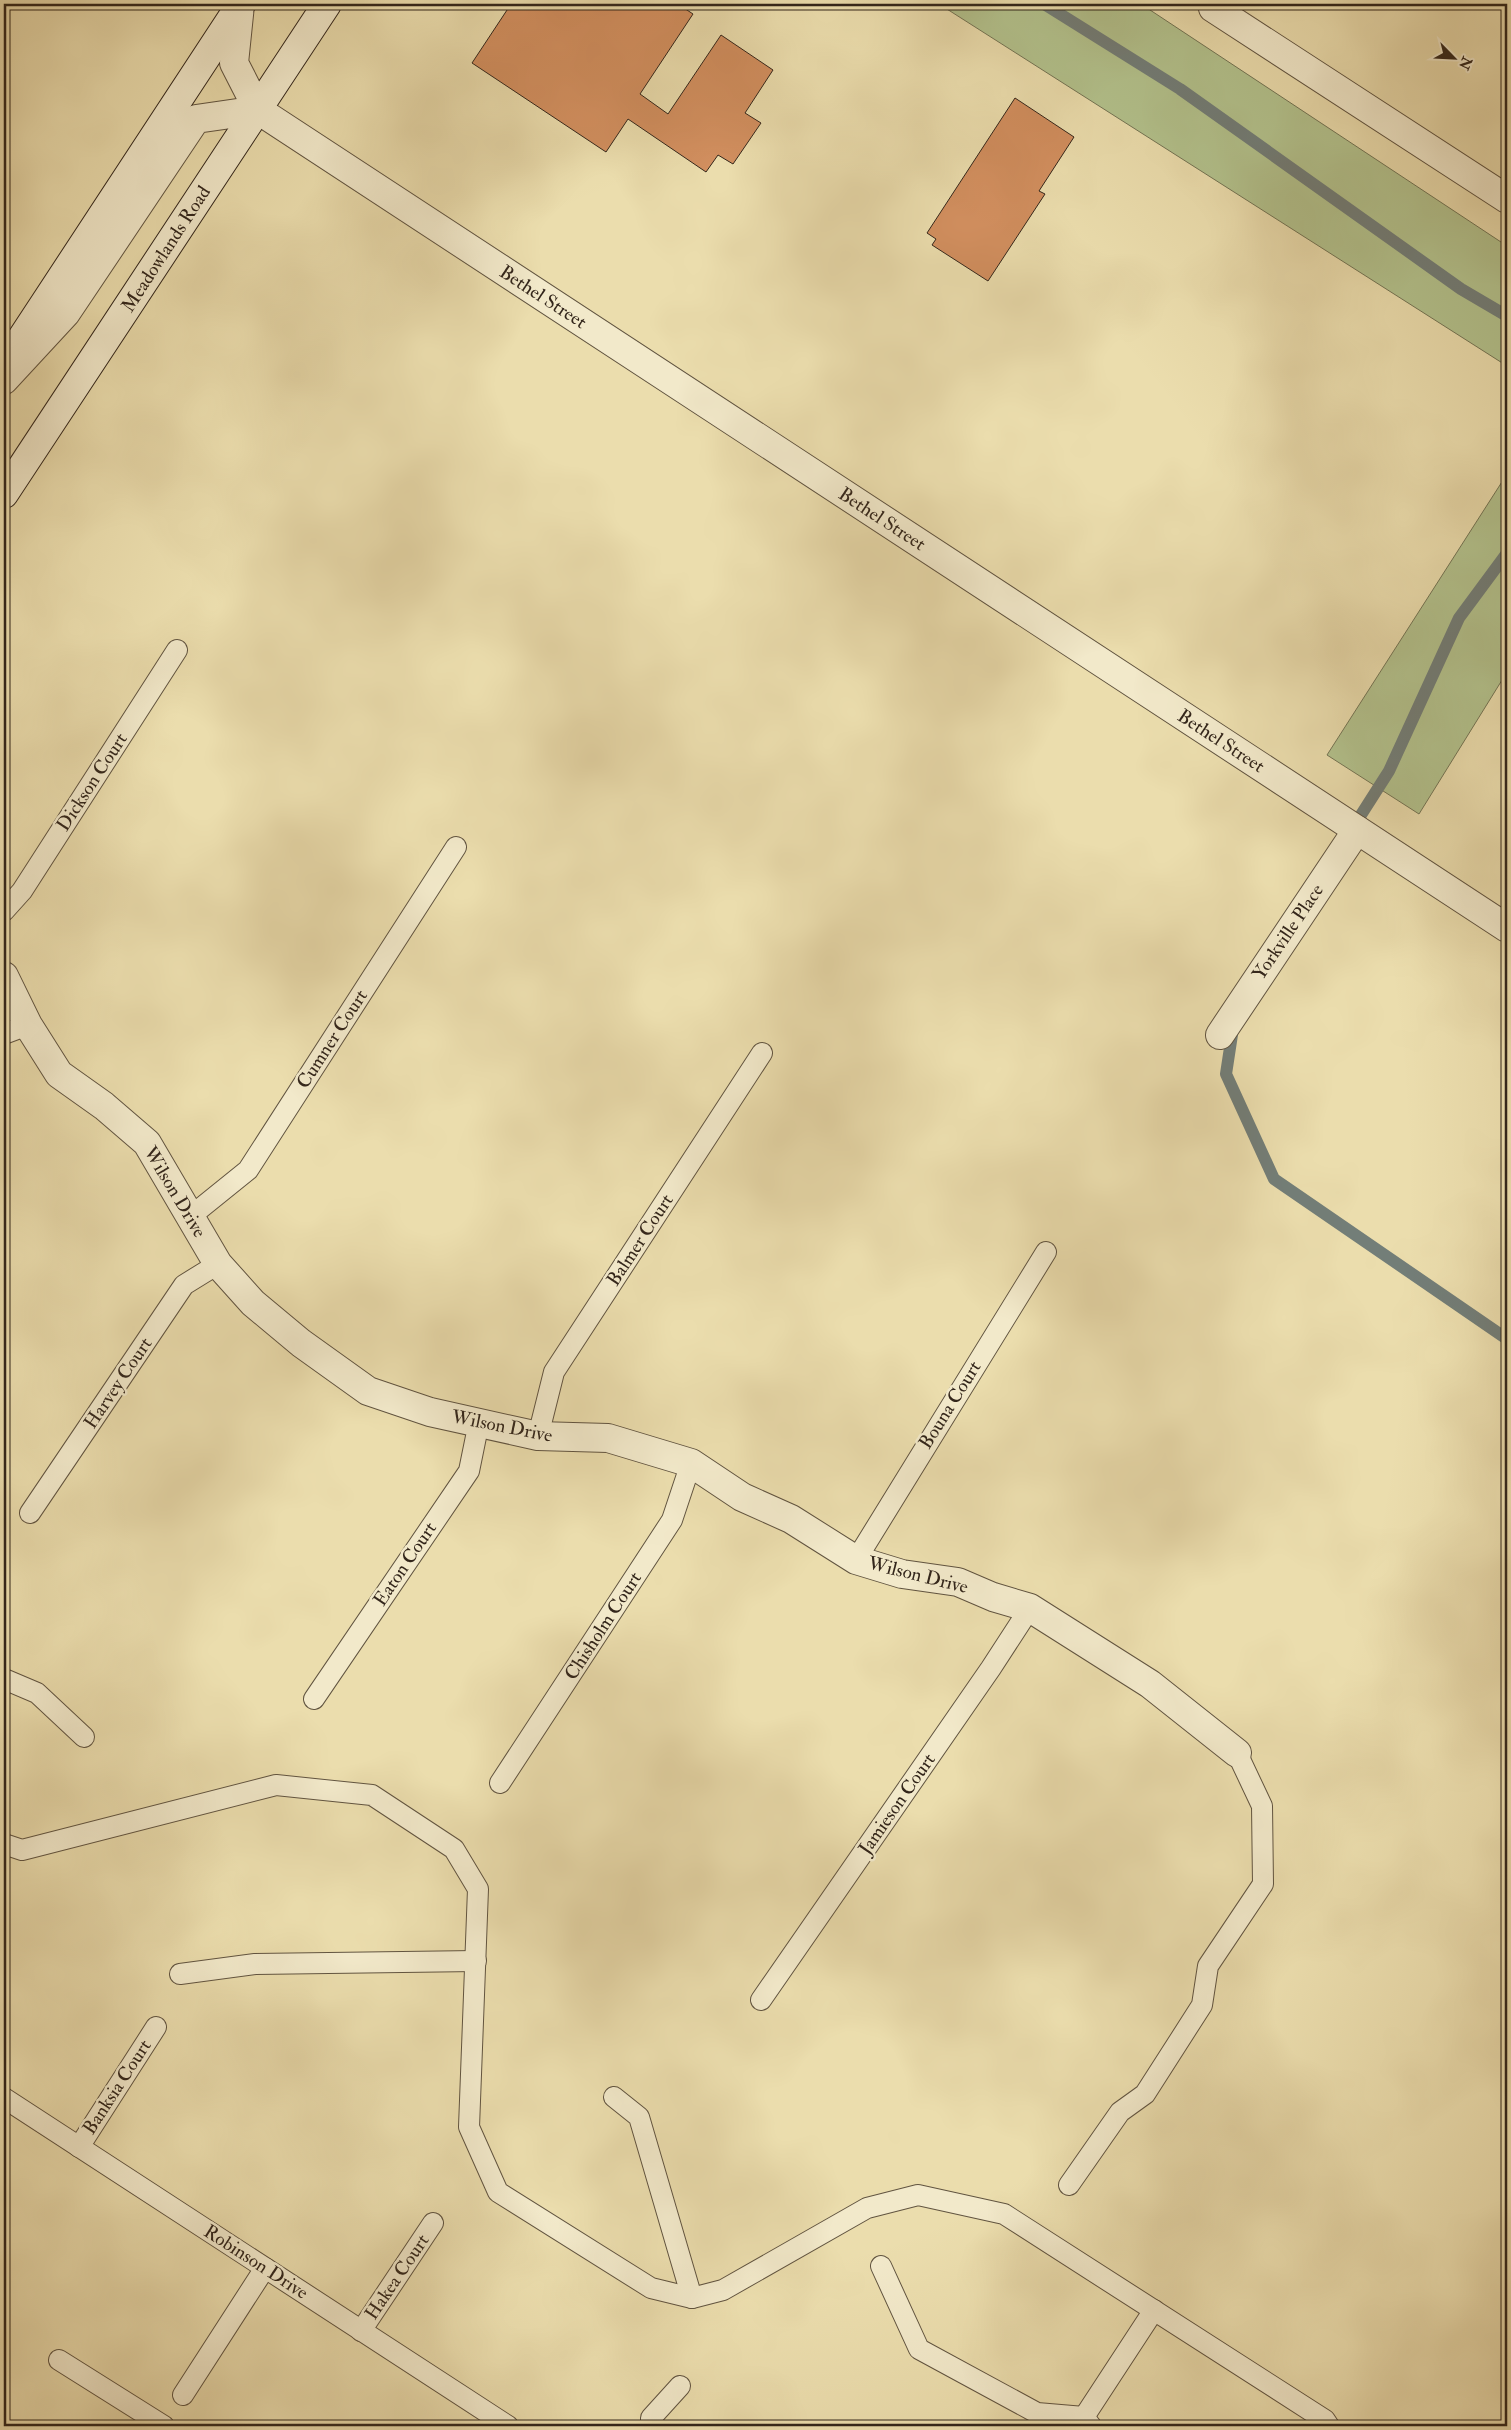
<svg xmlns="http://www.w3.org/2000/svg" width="1511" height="2430" font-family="'IM FELL Double Pica',serif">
  <rect width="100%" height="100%" fill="#ebddad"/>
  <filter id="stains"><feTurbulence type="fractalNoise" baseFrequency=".004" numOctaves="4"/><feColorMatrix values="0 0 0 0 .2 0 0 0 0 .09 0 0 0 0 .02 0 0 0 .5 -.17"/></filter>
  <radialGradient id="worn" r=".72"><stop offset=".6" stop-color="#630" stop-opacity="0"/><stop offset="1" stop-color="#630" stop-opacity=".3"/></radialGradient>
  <g fill="#b3c28d" stroke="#737454">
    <polygon points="939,4 1141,4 1507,246 1507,366"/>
    <polygon points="1507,474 1507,672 1419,814 1327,755"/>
  </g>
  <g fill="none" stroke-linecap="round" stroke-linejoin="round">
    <g stroke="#737e78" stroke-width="12">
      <polyline points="1044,4 1180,89 1461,289 1507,316"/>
      <polyline points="1352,829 1389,771 1459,618 1507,553"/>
      <polyline points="1233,1028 1226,1074 1274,1179 1507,1339"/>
    </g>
  </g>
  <g fill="#d28f5f" stroke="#33261b">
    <polygon points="511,4 678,4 693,14 640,94 668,114 721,35 773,70 745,113 761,123 733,164 718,155 706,172 628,119 606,152 472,63"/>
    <polygon points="1015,98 1074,137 1039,191 1045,194 988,281 932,245 936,239 927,233"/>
  </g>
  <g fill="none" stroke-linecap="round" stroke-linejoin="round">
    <g stroke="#615440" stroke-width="22">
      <g id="lane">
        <polyline points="4,911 22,891 177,650"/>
        <polyline points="4,1034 28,1025"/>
        <polyline points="191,1216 248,1170 456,847"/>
        <polyline points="538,1436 554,1372 762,1053"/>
        <polyline points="30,1513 184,1285 218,1264"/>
        <polyline points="856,1560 1046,1252"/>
        <polyline points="4,1679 37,1693 84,1737"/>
        <polyline points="314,1699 469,1471 479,1422"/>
        <polyline points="500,1783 672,1520 691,1463"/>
        <polyline points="4,1844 22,1850 276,1785 372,1795 454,1849 478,1889 469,2127 498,2192 651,2288 692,2298 723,2290 867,2208 918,2195 1004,2214 1325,2420 1329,2426"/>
        <polyline points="180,1974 255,1964 476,1961"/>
        <polyline points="761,2000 991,1668 1030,1608"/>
        <polyline points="614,2097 639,2117 692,2298"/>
        <polyline points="4,2098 508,2426"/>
        <polyline points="79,2147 156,2027"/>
        <polyline points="1069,2185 1120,2112 1145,2094 1202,2005 1208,1966 1263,1884 1262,1806 1237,1753"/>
        <polyline points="881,2266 919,2349 1037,2413 1084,2417 1091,2426"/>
        <polyline points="361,2331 433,2223"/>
        <polyline points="59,2360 164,2426"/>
        <polyline points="183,2395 265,2268"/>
        <polyline points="1084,2417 1154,2310"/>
        <polyline points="651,2426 651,2418 680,2386"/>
      </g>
    </g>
    <g stroke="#615440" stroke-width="30">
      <g id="street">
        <polyline points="1212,4 1213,8 1507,199"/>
        <polyline points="240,5 234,63 258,110 1507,928"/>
        <polyline points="4,380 66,313 196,119 258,110"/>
        <polyline points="4,976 28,1025 59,1074 104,1106 147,1143 218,1264 253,1303 301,1343 368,1391 430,1412 538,1436 608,1438 691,1463 742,1497 791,1519 856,1560 902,1574 958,1582 993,1597 1030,1608 1150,1684 1237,1753"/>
        <polyline points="1220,1035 1357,830"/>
      </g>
    </g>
    <g stroke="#33261b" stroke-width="30">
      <g id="secondary">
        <polyline points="4,365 241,4"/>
        <polyline points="4,494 327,4"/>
      </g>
    </g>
    <use href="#lane" stroke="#f2e9ca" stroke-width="20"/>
    <use href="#street" stroke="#f2e9ca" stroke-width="28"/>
    <use href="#secondary" stroke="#f2e9ca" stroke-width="28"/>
  </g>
  <g text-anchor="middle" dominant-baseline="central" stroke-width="5" stroke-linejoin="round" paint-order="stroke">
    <g font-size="19" fill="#33261b" stroke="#f2e9ca">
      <text transform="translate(166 249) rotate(-57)">Meadowlands Road</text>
      <text transform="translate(543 297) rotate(33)">Bethel Street</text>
      <text transform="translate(882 519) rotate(33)">Bethel Street</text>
      <text transform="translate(1221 741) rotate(33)">Bethel Street</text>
      <text transform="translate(92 782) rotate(-57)">Dickson Court</text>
      <text transform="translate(1288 932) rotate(-56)">Yorkville Place</text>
      <text transform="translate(332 1039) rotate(-57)">Cumner Court</text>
      <text transform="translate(175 1192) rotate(59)">Wilson Drive</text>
      <text transform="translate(640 1240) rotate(-57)">Balmer Court</text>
      <text transform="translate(118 1383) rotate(-56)">Harvey Court</text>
      <text transform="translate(950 1405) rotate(-58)">Bouna Court</text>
      <text transform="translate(502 1426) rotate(11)">Wilson Drive</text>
      <text transform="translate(405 1564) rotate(-56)">Eaton Court</text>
      <text transform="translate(918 1575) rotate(14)">Wilson Drive</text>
      <text transform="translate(603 1626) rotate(-57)">Chisholm Court</text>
      <text transform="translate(897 1804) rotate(-55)">Jamieson Court</text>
      <text transform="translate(117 2087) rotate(-57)">Banksia Court</text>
      <text transform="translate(256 2262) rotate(33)">Robinson Drive</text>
      <text transform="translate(397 2277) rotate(-56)">Hakea Court</text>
    </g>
  </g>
  <rect width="1511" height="2430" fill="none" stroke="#ebddad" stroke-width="20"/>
  <rect x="5" y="5" width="1501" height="2420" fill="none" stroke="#33261b" stroke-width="2.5"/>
  <rect x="10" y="10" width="1491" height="2410" fill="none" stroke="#33261b"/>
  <g transform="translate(1454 58) rotate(114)" stroke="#f2e9ca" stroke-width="4" paint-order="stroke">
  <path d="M0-4L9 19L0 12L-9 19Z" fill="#33261b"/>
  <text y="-8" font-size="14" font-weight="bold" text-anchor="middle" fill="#33261b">N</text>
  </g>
  <rect width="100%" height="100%" filter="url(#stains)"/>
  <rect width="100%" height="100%" fill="url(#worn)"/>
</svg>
